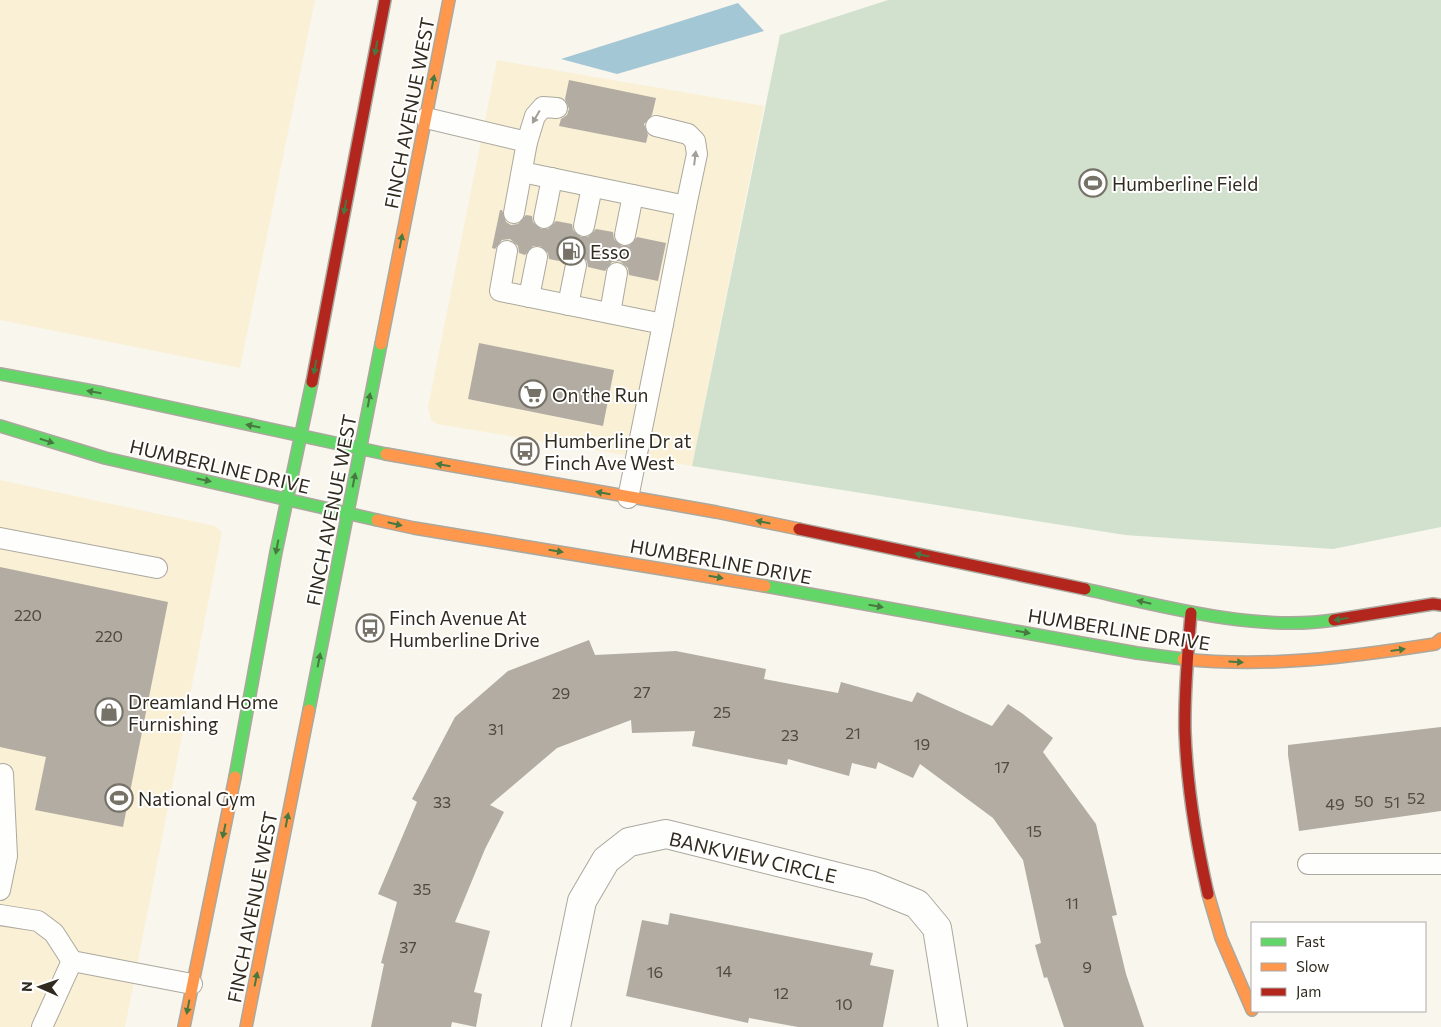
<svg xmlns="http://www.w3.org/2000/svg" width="1441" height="1027" font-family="Commissioner,sans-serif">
  <rect width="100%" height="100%" fill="#f9f6ee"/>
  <g fill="#faf0d5">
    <polygon points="0,0 315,0 240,368 0,320"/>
    <polygon points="497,60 764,106 692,466 437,424 431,420 428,407"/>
    <polygon points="0,480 215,526 222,532 125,1027 0,1027"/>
  </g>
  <polygon fill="#d1e1ce" points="888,0 1441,0 1441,527 1333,549 1125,535 692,466 780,35"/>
  <polygon fill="#a4c7d6" points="738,3 764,31 617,74 561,59"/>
  <g fill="#b2aca3">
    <polygon points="569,80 656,98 652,115 644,124 648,135 646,143 559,126 561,119 567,115 569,109 565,99"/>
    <polygon points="500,210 502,210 506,222 511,225 518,224 526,215 532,216 533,222 541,229 548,229 556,221 572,224 573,230 581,237 588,237 596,229 613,232 614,239 622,246 629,246 637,237 666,243 658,281 629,275 628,268 620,261 612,262 605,271 588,267 587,261 579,254 572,254 564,262 549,259 548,253 540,246 533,246 525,255 519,253 518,246 510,239 502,240 495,249 492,248"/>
    <polygon points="479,343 614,370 603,426 468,399"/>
    <polygon points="0,567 168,602 123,827 35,810 46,757 0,747"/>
    <polygon points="589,640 595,655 676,651 766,669 764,679 838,693 841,682 912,702 917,692 992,726 1008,704 1023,714 1053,738 1043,752 1096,824 1117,915 1112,916 1126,974 1144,1027 1064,1027 1047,977 1044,978 1035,945 1041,943 1023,860 993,818 920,764 913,778 878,762 876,769 852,763 849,776 788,759 787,765 692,746 695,731 632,733 631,720 557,748 490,805 504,812 485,849 455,922 490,931 474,992 482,994 476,1027 452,1022 451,1027 371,1027 384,964 381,963 397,902 378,894 417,802 412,799 455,717 508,671"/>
    <polygon points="1441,727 1441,811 1299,831 1288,755 1288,745"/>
    <polygon points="670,913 873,953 870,965 894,970 883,1027 798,1027 749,1018 748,1023 626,996 642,920 668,925"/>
  </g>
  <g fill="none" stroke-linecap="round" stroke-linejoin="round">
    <g stroke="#aba89e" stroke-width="22">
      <g id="lane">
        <polyline points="426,118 527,142 514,213"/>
        <polyline points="656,126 688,134 695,141 697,154 686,206"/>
        <polyline points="527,142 535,116 543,107 557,108"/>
        <polyline points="522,172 686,206 663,324"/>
        <polyline points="544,218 552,178"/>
        <polyline points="584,226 592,187"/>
        <polyline points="625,235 633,195"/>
        <polyline points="507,251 500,291 663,324 628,498"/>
        <polyline points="529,297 537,257"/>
        <polyline points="568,305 576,265"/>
        <polyline points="610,313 617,273"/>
        <polyline points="0,538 157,568"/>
        <polyline points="1308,864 1441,864"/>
        <polyline points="0,890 7,856 3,774"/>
        <polyline points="0,915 38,921 54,933 72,961 192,984"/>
        <polyline points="42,1027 72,961"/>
      </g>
    </g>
    <g stroke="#aba89e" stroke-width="30">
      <polyline id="street" points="556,1027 582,901 606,860 629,842 666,834 870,885 917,904 937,928 953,1027"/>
    </g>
    <g stroke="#aba89e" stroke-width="14">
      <g id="fast">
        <polyline points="0,374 103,393 386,454"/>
        <polyline points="0,426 105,458 377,520"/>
        <polyline points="765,586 1137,653 1183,659"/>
        <path d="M1085 589C1161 606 1256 632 1334 620"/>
        <polyline points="309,710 381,344"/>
        <polyline points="235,777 276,552 312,382"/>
      </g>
    </g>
    <g stroke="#aba89e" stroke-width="14">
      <g id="slow">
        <polyline points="381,344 449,0"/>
        <polyline points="386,454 716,512 799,529"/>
        <polyline points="377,520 414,528 765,586"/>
        <path d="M1183 659C1268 668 1351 657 1435 644L1441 639"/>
        <polyline points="1208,894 1221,938 1252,1010"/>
        <polyline points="184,1027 235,777"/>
        <polyline points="246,1027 309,710"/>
      </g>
    </g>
    <g stroke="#aba89e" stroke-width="14">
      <g id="jam">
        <polyline points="312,382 385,0"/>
        <polyline points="799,529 1085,589"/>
        <path d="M1191 613C1188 652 1184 692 1185 732 1187 787 1196 841 1208 894"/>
        <polyline points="1334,620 1433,604 1441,605"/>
      </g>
    </g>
    <use href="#lane" stroke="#fefefc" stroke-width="20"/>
    <use href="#street" stroke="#fefefc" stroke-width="28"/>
    <use href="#fast" stroke="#63d668" stroke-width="11"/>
    <use href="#slow" stroke="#ff974d" stroke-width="11"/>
    <use href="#jam" stroke="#b3261e" stroke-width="11"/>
  </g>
  <defs><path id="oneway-solid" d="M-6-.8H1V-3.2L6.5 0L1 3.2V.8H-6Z" transform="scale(1.25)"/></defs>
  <g fill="#47783f">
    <use href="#oneway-solid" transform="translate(376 48) rotate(101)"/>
    <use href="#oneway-solid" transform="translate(433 82) rotate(-79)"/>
    <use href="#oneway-solid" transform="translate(345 207) rotate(101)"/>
    <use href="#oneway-solid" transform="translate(401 241) rotate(-79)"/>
    <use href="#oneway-solid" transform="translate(315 367) rotate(101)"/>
    <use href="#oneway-solid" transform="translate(94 392) rotate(-170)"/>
    <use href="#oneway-solid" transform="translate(369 400) rotate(-80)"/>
    <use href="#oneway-solid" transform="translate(253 426) rotate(-168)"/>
    <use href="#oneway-solid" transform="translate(47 441) rotate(17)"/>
    <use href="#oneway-solid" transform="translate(443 465) rotate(-170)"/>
    <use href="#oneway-solid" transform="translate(204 480) rotate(12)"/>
    <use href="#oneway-solid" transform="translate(354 480) rotate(-79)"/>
    <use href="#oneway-solid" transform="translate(603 493) rotate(-170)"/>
    <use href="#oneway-solid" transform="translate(763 522) rotate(-168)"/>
    <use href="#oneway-solid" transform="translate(395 524) rotate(13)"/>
    <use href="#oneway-solid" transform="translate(277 547) rotate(101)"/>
    <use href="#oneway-solid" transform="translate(556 551) rotate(9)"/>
    <use href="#oneway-solid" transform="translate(922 555) rotate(-168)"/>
    <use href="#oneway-solid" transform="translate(716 577) rotate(10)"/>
    <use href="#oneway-solid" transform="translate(1144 602) rotate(-167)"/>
    <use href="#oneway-solid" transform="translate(876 606) rotate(10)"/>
    <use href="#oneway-solid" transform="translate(1341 619) rotate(172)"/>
    <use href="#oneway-solid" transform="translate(1023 632) rotate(10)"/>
    <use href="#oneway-solid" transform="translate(1398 650) rotate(-8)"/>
    <use href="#oneway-solid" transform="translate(319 660) rotate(-79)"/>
    <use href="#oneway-solid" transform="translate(1236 662) rotate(3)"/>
    <use href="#oneway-solid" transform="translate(287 820) rotate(-79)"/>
    <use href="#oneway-solid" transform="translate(224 831) rotate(102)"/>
    <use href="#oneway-solid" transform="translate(256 979) rotate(-79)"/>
    <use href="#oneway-solid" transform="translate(188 1007) rotate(101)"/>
  </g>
  <g fill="#a19f98">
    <use href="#oneway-solid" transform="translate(536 117) rotate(120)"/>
    <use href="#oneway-solid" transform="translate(695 158) rotate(-83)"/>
  </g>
  <defs>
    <g id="stadium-ring" transform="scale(1.4375)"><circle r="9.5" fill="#fff" stroke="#767267" stroke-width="1.5"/><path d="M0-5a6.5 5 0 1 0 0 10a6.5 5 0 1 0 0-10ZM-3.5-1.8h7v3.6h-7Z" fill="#767267"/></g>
    <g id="fuel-ring" transform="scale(1.4375)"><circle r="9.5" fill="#fff" stroke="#767267" stroke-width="1.5"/><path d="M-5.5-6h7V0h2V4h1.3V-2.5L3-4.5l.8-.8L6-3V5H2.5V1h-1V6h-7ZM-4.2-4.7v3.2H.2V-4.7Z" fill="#767267"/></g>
    <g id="supermarket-ring" transform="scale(1.4375)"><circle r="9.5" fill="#fff" stroke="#767267" stroke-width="1.5"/><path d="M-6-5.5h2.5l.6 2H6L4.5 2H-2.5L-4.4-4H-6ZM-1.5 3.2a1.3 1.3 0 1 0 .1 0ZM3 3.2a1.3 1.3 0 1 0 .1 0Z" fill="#767267"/></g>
    <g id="bus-ring" transform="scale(1.4375)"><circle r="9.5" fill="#fff" stroke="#767267" stroke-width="1.5"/><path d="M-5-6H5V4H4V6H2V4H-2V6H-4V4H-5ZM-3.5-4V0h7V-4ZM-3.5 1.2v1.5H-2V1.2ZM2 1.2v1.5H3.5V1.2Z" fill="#767267"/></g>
    <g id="shop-ring" transform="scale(1.4375)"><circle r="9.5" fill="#fff" stroke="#767267" stroke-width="1.5"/><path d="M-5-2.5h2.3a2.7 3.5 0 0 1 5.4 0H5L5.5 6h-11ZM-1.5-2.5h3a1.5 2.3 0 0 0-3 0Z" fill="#767267"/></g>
  </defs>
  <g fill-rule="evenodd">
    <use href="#stadium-ring" x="1093" y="183"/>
    <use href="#fuel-ring" x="571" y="251"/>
    <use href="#supermarket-ring" x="533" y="394"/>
    <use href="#bus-ring" x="525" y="451"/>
    <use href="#bus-ring" x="370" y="628"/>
    <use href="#shop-ring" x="109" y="712"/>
    <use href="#stadium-ring" x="119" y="798"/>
  </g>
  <g text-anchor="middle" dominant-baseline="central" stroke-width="4" stroke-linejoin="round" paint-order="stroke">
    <g font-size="16" fill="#504b3f">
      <text x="28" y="614">220</text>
      <text x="109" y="635">220</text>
      <text x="642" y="691">27</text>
      <text x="561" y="692">29</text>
      <text x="722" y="711">25</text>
      <text x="496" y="728">31</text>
      <text x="853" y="732">21</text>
      <text x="790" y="734">23</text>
      <text x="922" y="743">19</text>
      <text x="1002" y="766">17</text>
      <text x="1416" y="797">52</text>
      <text x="1364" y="800">50</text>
      <text x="442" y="801">33</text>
      <text x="1392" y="801">51</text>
      <text x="1335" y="803">49</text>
      <text x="1034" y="830">15</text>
      <text x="422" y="888">35</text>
      <text x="1072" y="902">11</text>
      <text x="408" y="946">37</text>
      <text x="1087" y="966">9</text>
      <text x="724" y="970">14</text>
      <text x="655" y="971">16</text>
      <text x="781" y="992">12</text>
      <text x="844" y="1003">10</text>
    </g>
    <g font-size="19" fill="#302b1e" stroke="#fff">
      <text transform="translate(409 113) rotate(-79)">FINCH AVENUE WEST</text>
      <text transform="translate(220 466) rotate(13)">HUMBERLINE DRIVE</text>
      <text transform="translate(331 510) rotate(-79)">FINCH AVENUE WEST</text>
      <text transform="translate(721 561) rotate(10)">HUMBERLINE DRIVE</text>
      <text transform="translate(1119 629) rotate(9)">HUMBERLINE DRIVE</text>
      <text transform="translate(753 857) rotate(13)">BANKVIEW CIRCLE</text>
      <text transform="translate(252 907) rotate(-79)">FINCH AVENUE WEST</text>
    </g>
    <g font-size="19" fill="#302b1e" stroke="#fff" text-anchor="start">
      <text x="1112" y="183">Humberline Field</text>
      <text x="590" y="251">Esso</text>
      <text x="552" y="394">On the Run</text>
      <text x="544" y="440">Humberline Dr at<tspan x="544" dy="22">Finch Ave West</tspan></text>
      <text x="389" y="617">Finch Avenue At<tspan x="389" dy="22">Humberline Drive</tspan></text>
      <text x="128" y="701">Dreamland Home<tspan x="128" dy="22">Furnishing</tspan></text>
      <text x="138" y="798">National Gym</text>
    </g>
  </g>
  <rect x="1251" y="922" width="175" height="90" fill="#ffffff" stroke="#acaaa5"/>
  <rect x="1261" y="938" width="25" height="8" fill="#63d668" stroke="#acaaa5"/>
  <text x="1296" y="947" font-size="15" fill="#302b1e">Fast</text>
  <rect x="1261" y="963" width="25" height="8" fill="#ff974d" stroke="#acaaa5"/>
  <text x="1296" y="972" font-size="15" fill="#302b1e">Slow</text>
  <rect x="1261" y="988" width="25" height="8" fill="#b3261e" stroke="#acaaa5"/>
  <text x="1296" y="997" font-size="15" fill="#302b1e">Jam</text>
  <g transform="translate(40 987) rotate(272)" stroke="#ffffff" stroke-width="4" paint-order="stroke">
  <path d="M0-4L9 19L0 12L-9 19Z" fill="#302b1e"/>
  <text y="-8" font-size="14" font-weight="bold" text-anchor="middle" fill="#302b1e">N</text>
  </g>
</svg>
